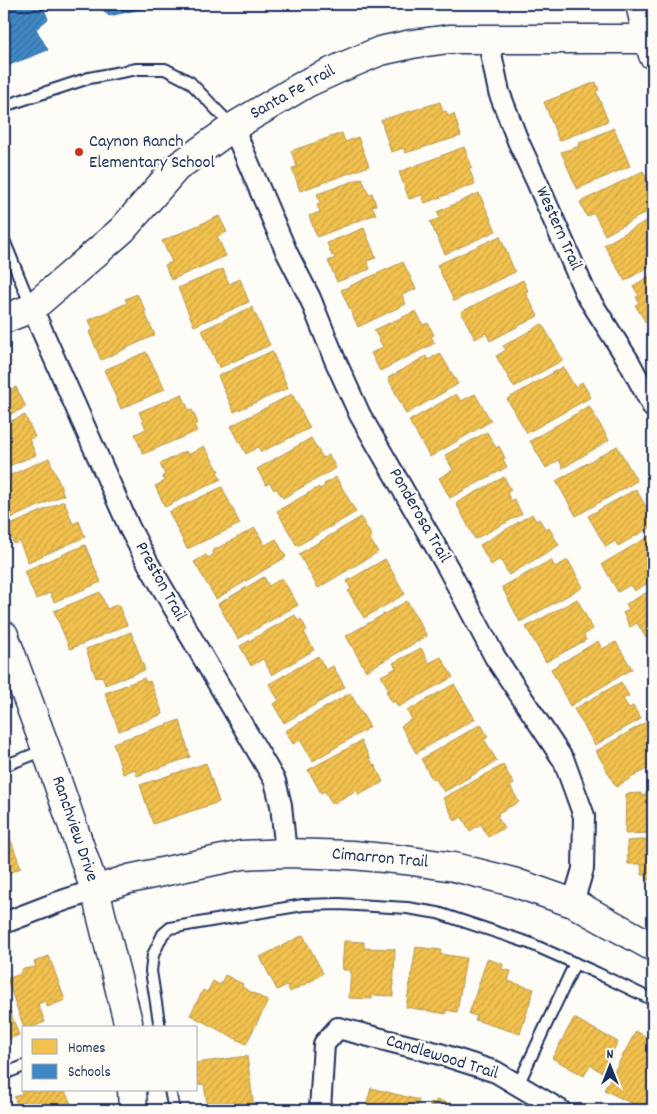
<svg xmlns="http://www.w3.org/2000/svg" width="657" height="1114" font-family="Dekko,sans-serif">
  <defs>
    <pattern id="homes-hatch" width="6" height="6" patternUnits="userSpaceOnUse" patternTransform="scale(1.25)"><rect width="6" height="6" fill="#f2c14e"/><path d="M-1 1l2-2M0 6l6-6M5 7l2-2" fill="none" stroke="#cfa646"/></pattern>
    <pattern id="schools-hatch" width="6" height="6" patternUnits="userSpaceOnUse" patternTransform="scale(1.25)"><rect width="6" height="6" fill="#3f88c5"/><path d="M-1 1l2-2M0 6l6-6M5 7l2-2" fill="none" stroke="#3470a3"/></pattern>
  </defs>
  <rect width="100%" height="100%" fill="#fdfcf7"/>
  <filter id="ink" filterUnits="userSpaceOnUse"><feTurbulence type="fractalNoise" baseFrequency=".02" numOctaves="2"/><feDisplacementMap in="SourceGraphic" scale="10" xChannelSelector="R" yChannelSelector="G"/><feConvolveMatrix kernelMatrix="1 2 1 2 8 2 1 2 1" color-interpolation-filters="sRGB"/></filter>
  <g filter="url(#ink)">
    <g fill="url(#homes-hatch)" stroke="#b29553">
      <polygon points="596,82 599,90 596,91 608,121 559,141 544,102"/>
      <polygon points="440,102 443,112 446,111 448,116 454,114 461,136 405,153 404,148 391,152 381,120"/>
      <polygon points="614,128 630,166 577,189 561,152 580,146 579,143"/>
      <polygon points="342,133 345,142 358,137 369,166 300,191 292,168 297,167 291,151"/>
      <polygon points="464,147 472,167 469,168 475,184 425,203 422,195 409,199 399,172"/>
      <polygon points="643,171 653,190 653,209 605,235 594,213 587,217 580,202"/>
      <polygon points="362,178 369,195 372,193 376,205 372,206 376,214 317,237 309,216 320,212 317,205 320,203 317,194"/>
      <polygon points="479,193 496,231 445,254 430,222 440,218 437,212"/>
      <polygon points="219,216 227,232 217,236 226,256 171,280 165,265 172,262 162,241"/>
      <polygon points="653,217 653,264 625,281 604,245"/>
      <polygon points="364,228 376,258 367,261 370,269 337,282 328,261 335,258 334,255 332,256 327,243"/>
      <polygon points="500,236 515,272 454,301 437,265"/>
      <polygon points="403,262 416,289 402,295 406,304 358,327 341,290"/>
      <polygon points="223,269 229,284 240,279 249,302 194,326 178,288"/>
      <polygon points="653,274 653,319 646,323 635,305 639,303 636,297 639,296 633,286"/>
      <polygon points="523,280 528,291 525,292 538,316 490,341 486,333 475,339 461,312"/>
      <polygon points="137,294 146,311 144,311 155,335 101,360 89,332 93,330 89,320 127,303 125,299"/>
      <polygon points="252,307 270,345 219,368 202,330"/>
      <polygon points="416,311 423,325 428,323 434,335 431,337 435,343 380,371 371,353 383,347 374,330"/>
      <polygon points="542,324 563,360 514,387 496,356 506,350 503,346"/>
      <polygon points="272,351 288,388 234,412 218,376"/>
      <polygon points="146,352 165,389 121,409 104,370"/>
      <polygon points="440,353 458,384 406,414 388,378 426,356 428,360"/>
      <polygon points="563,367 575,387 582,382 591,397 527,433 507,399"/>
      <polygon points="16,387 26,407 4,417 4,392"/>
      <polygon points="182,394 189,411 192,410 198,423 194,425 197,431 143,454 135,434 146,429 139,412"/>
      <polygon points="292,394 310,428 261,452 258,447 246,454 231,426"/>
      <polygon points="456,394 461,401 475,394 491,421 430,457 409,421"/>
      <polygon points="589,406 609,440 563,468 559,460 546,468 530,441"/>
      <polygon points="25,415 35,437 29,439 36,455 4,468 4,424"/>
      <polygon points="487,432 496,448 499,446 505,458 503,459 507,467 450,498 439,478 453,470 445,455"/>
      <polygon points="311,438 323,458 329,455 336,468 283,498 276,488 274,490 270,483 266,485 257,469"/>
      <polygon points="204,446 219,471 217,472 221,479 165,507 155,486 165,481 162,476 165,475 160,464 186,451 188,455"/>
      <polygon points="617,446 637,481 576,516 556,481"/>
      <polygon points="49,458 64,495 11,518 4,501 4,478"/>
      <polygon points="336,477 356,512 297,546 277,511 319,487 320,489 325,486 324,484"/>
      <polygon points="504,477 511,490 507,493 511,501 514,499 522,514 475,539 456,503"/>
      <polygon points="222,487 240,524 187,549 169,512"/>
      <polygon points="636,489 653,519 653,526 618,546 615,541 606,547 588,516"/>
      <polygon points="64,501 73,524 79,521 85,537 28,562 19,541 14,544 6,527"/>
      <polygon points="532,514 536,521 539,519 546,530 549,528 559,545 509,575 500,559 491,565 480,545"/>
      <polygon points="361,517 372,537 370,539 378,552 318,588 299,554"/>
      <polygon points="255,528 265,545 276,539 286,557 216,599 194,562 206,555 208,558 214,554 212,551"/>
      <polygon points="653,534 653,580 634,591 630,585 618,592 602,564"/>
      <polygon points="85,545 101,582 54,602 50,593 36,599 24,571"/>
      <polygon points="385,559 405,594 364,618 348,591 351,589 347,581"/>
      <polygon points="551,560 555,567 568,560 583,587 520,622 502,587"/>
      <polygon points="264,577 269,586 282,578 298,605 238,639 218,604"/>
      <polygon points="653,589 653,634 646,638 637,623 630,627 623,613 629,609 626,604"/>
      <polygon points="100,592 107,609 118,604 127,625 70,649 54,611"/>
      <polygon points="577,599 593,629 584,635 586,640 546,662 526,627"/>
      <polygon points="407,601 427,636 366,671 346,636"/>
      <polygon points="295,615 298,621 301,619 307,630 304,632 314,650 272,675 263,659 251,666 240,646"/>
      <polygon points="131,632 145,670 105,685 102,676 96,678 86,649"/>
      <polygon points="598,641 602,649 616,642 632,669 570,706 551,669"/>
      <polygon points="421,648 429,663 441,657 453,677 398,707 395,701 392,703 386,691 389,690 381,676 396,668 393,663"/>
      <polygon points="318,656 326,670 333,666 345,687 284,723 273,704 279,701 269,684"/>
      <polygon points="144,678 146,682 150,681 163,714 119,731 105,693"/>
      <polygon points="621,682 629,696 623,699 629,708 633,706 641,719 595,745 574,709"/>
      <polygon points="454,684 475,719 416,753 401,726 412,719 407,711"/>
      <polygon points="350,693 370,727 313,761 300,740 293,744 285,731"/>
      <polygon points="653,718 653,765 616,787 596,751"/>
      <polygon points="180,720 190,757 137,776 135,769 123,774 113,743"/>
      <polygon points="481,724 488,737 484,739 497,761 444,792 435,778 432,779 421,759"/>
      <polygon points="361,741 374,766 375,765 383,782 359,795 357,790 332,804 325,791 321,793 308,770"/>
      <polygon points="206,763 219,802 153,824 140,785"/>
      <polygon points="503,765 514,784 510,786 519,802 498,813 499,815 497,816 504,828 488,837 481,824 470,831 462,817 455,821 443,798"/>
      <polygon points="646,792 653,792 653,833 625,834 626,794 641,793 641,796 646,795"/>
      <polygon points="4,826 6,827 21,868 4,875"/>
      <polygon points="653,839 653,880 647,880 646,875 642,875 641,864 628,864 627,841"/>
      <polygon points="303,935 323,973 315,979 290,992 287,985 277,990 260,957"/>
      <polygon points="344,941 364,942 364,948 395,949 393,996 372,995 372,999 349,998 351,970 342,970"/>
      <polygon points="416,947 441,950 440,954 466,958 457,1012 446,1010 446,1014 406,1007"/>
      <polygon points="49,956 65,1000 47,1007 45,1001 38,1004 45,1022 30,1028 24,1028 7,979 20,974 22,969 36,967 34,962"/>
      <polygon points="487,959 503,964 502,969 511,971 508,981 534,989 520,1034 475,1020 477,1016 469,1014"/>
      <polygon points="225,975 243,984 242,987 268,1001 246,1044 190,1015 203,990 207,992 213,981 220,985"/>
      <polygon points="4,998 5,998 19,1035 4,1041"/>
      <polygon points="574,1018 618,1042 601,1072 590,1065 584,1076 552,1058"/>
      <polygon points="636,1031 653,1041 653,1103 650,1108 641,1103 639,1107 604,1090"/>
      <polygon points="247,1056 254,1108 245,1110 203,1110 203,1105 207,1104 204,1084 196,1085 196,1063"/>
      <polygon points="371,1088 419,1100 416,1110 365,1110"/>
      <polygon points="24,1090 36,1090 37,1093 44,1090 64,1090 72,1105 70,1106 71,1110 20,1110 14,1097 22,1094 21,1091"/>
      <polygon points="436,1100 473,1109 473,1110 429,1110 431,1102 436,1103"/>
    </g>
    <g fill="url(#schools-hatch)" stroke="#346da6">
      <polygon points="4,4 42,4 48,19 36,29 48,50 4,67"/>
      <polygon points="98,4 163,4 109,16"/>
    </g>
    <g fill="none" stroke-linecap="round" stroke-linejoin="round">
      <g stroke="#1b2f5e" stroke-width="14">
        <g id="lane">
          <polyline points="4,106 89,78 137,69 165,69 190,82 233,127"/>
          <polyline points="4,240 31,306"/>
          <polyline points="4,766 45,750"/>
          <polyline points="160,1028 151,971 153,955 163,934 170,928 303,905 340,904 407,908 438,913 529,943 597,973 653,1000"/>
          <polyline points="4,1074 24,1066"/>
          <polyline points="518,1085 575,963"/>
          <polyline points="170,1090 174,1110"/>
        </g>
      </g>
      <g stroke="#1b2f5e" stroke-width="24">
        <g id="street">
          <polyline points="488,39 499,92 518,141 537,182 586,294 628,360 653,407"/>
          <polyline points="233,127 287,253 310,298 335,360 360,415 448,568 495,657 564,761 584,816 583,869 573,903"/>
          <polyline points="32,308 130,529 149,565 275,781 281,805 286,853"/>
          <polyline points="4,923 56,903 95,890"/>
          <polyline points="320,1110 324,1044 338,1028 440,1054 496,1072 560,1110"/>
        </g>
      </g>
      <g stroke="#1b2f5e" stroke-width="31">
        <g id="secondary">
          <polyline points="640,4 648,39 653,55"/>
          <polyline points="4,319 32,308 67,278 122,230 176,168 233,127 307,83 340,68 380,51 412,44 449,39 653,39"/>
          <polyline points="4,635 46,749 95,890 128,1022 128,1028"/>
          <polyline points="95,890 129,879 242,855 286,853 352,855 405,860 454,867 513,882 573,903 653,947"/>
          <polyline points="132,1090 133,1110"/>
        </g>
      </g>
      <use href="#lane" stroke="#fdfcf7" stroke-width="10"/>
      <use href="#street" stroke="#fdfcf7" stroke-width="20"/>
      <use href="#secondary" stroke="#fdfcf7" stroke-width="28"/>
    </g>
  </g>
  <circle fill="#c8321e" stroke="#fdfcf7" stroke-width="2" cx="79" cy="152" r="5"/>
  <g text-anchor="middle" dominant-baseline="central" stroke-width="5" stroke-linejoin="round" paint-order="stroke">
    <g font-size="18" fill="#1b2f5e" stroke="#fdfcf7">
      <text transform="translate(293 93) rotate(-29)">Santa Fe Trail</text>
      <text transform="translate(558 229) rotate(66)">Western Trail</text>
      <text transform="translate(419 516) rotate(60)">Ponderosa Trail</text>
      <text transform="translate(160 582) rotate(61)">Preston Trail</text>
      <text transform="translate(74 829) rotate(71)">Ranchview Drive</text>
      <text transform="translate(380 859) rotate(5)">Cimarron Trail</text>
      <text transform="translate(442 1058) rotate(17)">Candlewood Trail</text>
    </g>
    <g font-size="18" fill="#1b2f5e" stroke="#fdfcf7" text-anchor="start">
      <text x="89" y="142">Caynon Ranch<tspan x="89" dy="21">Elementary School</tspan></text>
    </g>
  </g>
  <rect width="657" height="1114" fill="none" stroke="#fdfcf7" stroke-width="20"/>
  <rect x="10" y="10" width="637" height="1094" fill="none" stroke="#1b2f5e" stroke-width="2" filter="url(#ink)"/>
  <rect x="22" y="1026" width="175" height="65" fill="#fdfcf7" stroke="#a3aaba"/>
  <rect x="32" y="1039" width="25" height="15" fill="#f2c14e" stroke="#a3aaba"/>
  <text x="68" y="1052" font-size="15" fill="#1b2f5e">Homes</text>
  <rect x="32" y="1064" width="25" height="15" fill="#3f88c5" stroke="#a3aaba"/>
  <text x="68" y="1076" font-size="15" fill="#1b2f5e">Schools</text>
  <g transform="translate(610 1066)" stroke="#fdfcf7" stroke-width="4" paint-order="stroke">
  <path d="M0-4L9 19L0 12L-9 19Z" fill="#1b2f5e"/>
  <text y="-8" font-size="14" font-weight="bold" text-anchor="middle" fill="#1b2f5e">N</text>
  </g>
</svg>
